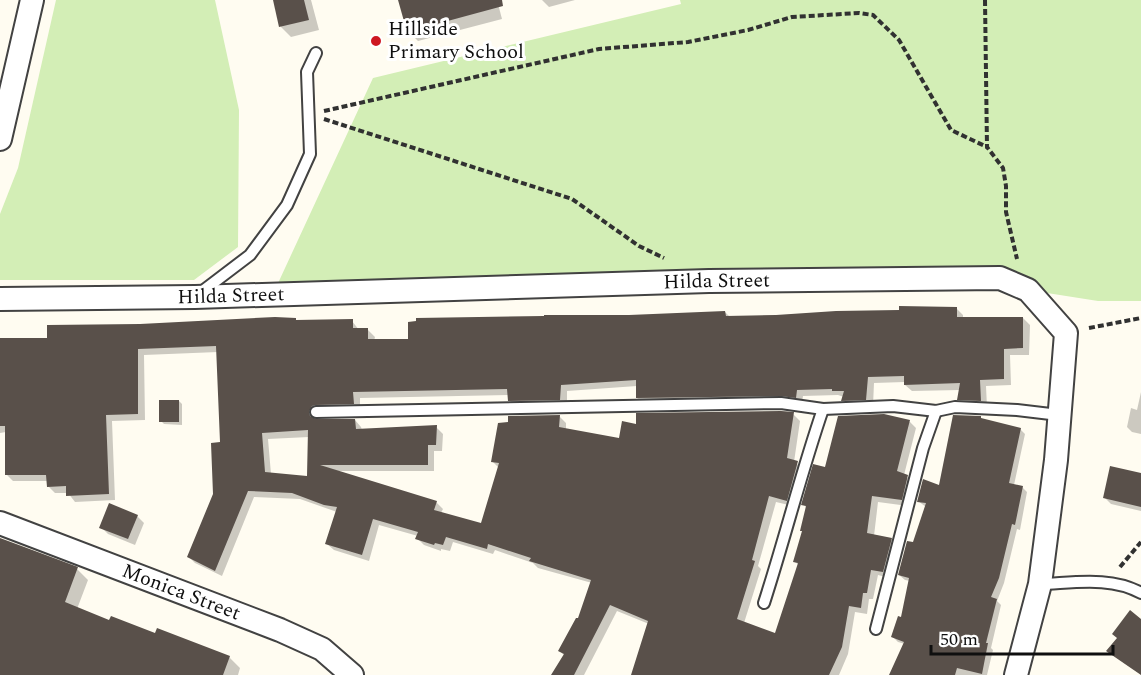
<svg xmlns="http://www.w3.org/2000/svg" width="1141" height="675" font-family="Spectral,serif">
  <rect width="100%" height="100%" fill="#fffcf1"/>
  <g fill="#d3eeb6">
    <polygon points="56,0 215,0 239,110 238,247 194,280 0,280 0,214 18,168"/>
    <polygon points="680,0 1141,0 1141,301 1098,301 1028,290 1000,278 273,294 373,78 681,4"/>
  </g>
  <g fill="#0003" fill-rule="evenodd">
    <polygon points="274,0 311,0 319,30 291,37 281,27"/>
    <polygon points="399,0 497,0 502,19 418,41 408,31"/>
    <polygon points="542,0 575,0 549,7"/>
    <path d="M957 309 963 315V319L1023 318 1030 325 1029 355H1010L1011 385 986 386 987 407 965 406 958 399 960 390 912 391 905 385V382L874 383 873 406 850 407 843 400 844 397 838 395 803 396 802 403 644 404 637 398V386L567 391V406L516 407 509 400V395L360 398V410L316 415V421L355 420 361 427 362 430 436 427 443 434 442 451H434V471H337L436 502 443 509 441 513 482 525 499 468 492 461 559 416 566 423V430L620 439 638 426 793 414 800 421 794 462 804 469 793 506 776 502 758 566 761 569 744 623 776 635 799 565 795 562 804 532 807 508 803 504 826 469 884 415 910 422 916 428 904 475 914 483 908 506 878 502 874 536 891 539 898 546 890 578 878 575 873 599H869L867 614 855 612 848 654 839 675H632L649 624 617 611 584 675H559L565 656 560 651 578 621 592 583 538 568 533 563 495 550 493 554 453 542 450 551 441 549V551L424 545 417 538 418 536 379 525 369 561 334 550 327 544 337 512 300 499 254 497 222 576 195 563 188 556 215 495 222 444 218 352 144 355 145 420 112 421 115 500 75 502 68 493H55L48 486V481H13L7 475 6 432 0 433V339H48L140 326 296 320 298 321H352L359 330H368L375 337 374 341H410L629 317 725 312 730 317ZM309 437 308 477 271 474 268 439Z"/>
    <polygon points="1141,392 1141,434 1132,432 1127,427 1131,408 1137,410"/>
    <polygon points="179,401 182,404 182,425 164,424 161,421"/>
    <polygon points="980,417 983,420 1020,429 1025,434 1014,485 1022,487 1027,492 1020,530 1017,529 1004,583 997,601 1001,605 991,648 993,650 987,675 937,675 905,644 898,642 892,636 902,619 910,581 905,580 899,575 914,544 926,507 918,501 940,487"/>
    <polygon points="1141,475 1141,511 1111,504 1105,498"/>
    <polygon points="137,516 144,523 135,545 108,534 101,527"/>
    <polygon points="0,539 77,569 88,580 77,609 110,622 229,657 240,668 238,675 0,675"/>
  </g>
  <g fill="#59504a" fill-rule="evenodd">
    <polygon points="273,0 304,0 309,20 279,27"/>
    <polygon points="398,0 502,0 503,6 407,32"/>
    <path d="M899 306 957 307V317H1023V348L1004 349V379L980 380 981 401 957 400 960 383 904 385V376L868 377 866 400 841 401 844 391H832V389L797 390 796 398 781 396 636 398V380L561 385 560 400 508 401 507 389 353 392 354 404 315 405 312 406 309 412 310 416 316 419H355L356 429 437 425 436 445H428V465H320L437 501 434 510 481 523 499 463 491 462 498 423 508 422V416L560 415 559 427 619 438 622 421 636 424V413L781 411 794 412 787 458 798 461 787 501 769 496 752 560 755 561 737 619 775 633 798 563 793 562 802 531H800L806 506 801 505 813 464 825 467 838 416 884 414 910 420 897 471 908 475 902 500 872 496 867 533 892 538 883 572 871 570 867 593H863L861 608 849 606 842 647 829 675H631L648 621 610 605 574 675H551L564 654 558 651 576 618H578L591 580 529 561 531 558 488 544 487 549 446 537 443 545 435 543 434 545 415 539 418 532 373 519 362 555 325 544 337 507 324 505 292 493 248 491 215 571 187 557 213 494 211 443 220 442 216 346 138 349V414L106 415 109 494 66 496V486L47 487 46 475H5V426H0V338H47V325L140 324 275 317 296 318V320L353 319V328H368V339H408V322L416 321V318L544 316V315H629L725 311 726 316 776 315 836 311 899 310ZM308 430 307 476 265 472 262 433Z"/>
    <rect x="159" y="400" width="20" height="22"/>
    <polygon points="953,415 981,416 981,418 1021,428 1009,483 1023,486 1015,525 1012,524 999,578 991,597 997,599 986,643 988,643 982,674 957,668 955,675 889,675 904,642 891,637 898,616 901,617 909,578 898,575 907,541 913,542 926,503 917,502 923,479 939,485"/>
    <polygon points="1110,466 1141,473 1141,507 1103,498"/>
    <polygon points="109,503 138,515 128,539 99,528"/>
    <polygon points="0,538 78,567 65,602 109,620 111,616 155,633 157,628 230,656 223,675 0,675"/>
    <polygon points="1130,610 1141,619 1141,675 1106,651 1117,638 1112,634"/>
  </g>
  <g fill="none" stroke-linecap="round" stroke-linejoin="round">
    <g stroke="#424242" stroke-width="14">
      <g id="lane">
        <polyline points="200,293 250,255 287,205 310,154 307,72 316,53"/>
        <polyline points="316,412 781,403 823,409 893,406 936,411 955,407 1017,410 1059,415"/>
        <path d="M1040 584C1073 583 1111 576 1141 593"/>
        <path d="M764 603C785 538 801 473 823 409"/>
        <polyline points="876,629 923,448 936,411"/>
      </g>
    </g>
    <g stroke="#424242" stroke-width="26">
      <g id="street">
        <polyline points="0,139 32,0"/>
        <path id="s1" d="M0 299 195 297 709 281 1000 278 1028 290 1066 333 1056 460 1040 584 1016 675"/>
        <path id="s2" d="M0 523 280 630 322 649 352 675"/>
      </g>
    </g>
    <g stroke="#313131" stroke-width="4" stroke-dasharray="6 3" stroke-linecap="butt">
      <polyline points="985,0 987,147 1003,168 1006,186 1006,212 1017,259"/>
      <polyline points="324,111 599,49 688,42 748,30 792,17 859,13 873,15 899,40 951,130 987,147"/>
      <polyline points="324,119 572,199 639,246 664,258"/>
      <polyline points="1089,328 1141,318"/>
      <polyline points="1120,567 1141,542"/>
    </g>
    <use href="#lane" stroke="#fff" stroke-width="10"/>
    <use href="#street" stroke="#fff" stroke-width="22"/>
  </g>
  <circle fill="#ce1822" stroke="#fff" stroke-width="2" cx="376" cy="41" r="6"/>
  <g text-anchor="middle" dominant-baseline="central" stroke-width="6" stroke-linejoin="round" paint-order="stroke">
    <g font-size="20" fill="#0f0f0f" stroke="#fff" text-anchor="start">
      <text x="388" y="29">Hillside<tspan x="388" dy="23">Primary School</tspan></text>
    </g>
    <g font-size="20" fill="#0f0f0f" stroke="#fff">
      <text stroke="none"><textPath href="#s1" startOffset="717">Hilda Street</textPath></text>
      <text stroke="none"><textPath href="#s1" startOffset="231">Hilda Street</textPath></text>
      <text stroke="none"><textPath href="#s2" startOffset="194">Monica Street</textPath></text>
    </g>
  </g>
  <path d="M931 645v9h182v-9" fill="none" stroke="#0f0f0f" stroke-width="3"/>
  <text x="940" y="645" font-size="18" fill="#0f0f0f" stroke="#ffffff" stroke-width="4.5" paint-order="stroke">50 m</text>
</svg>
